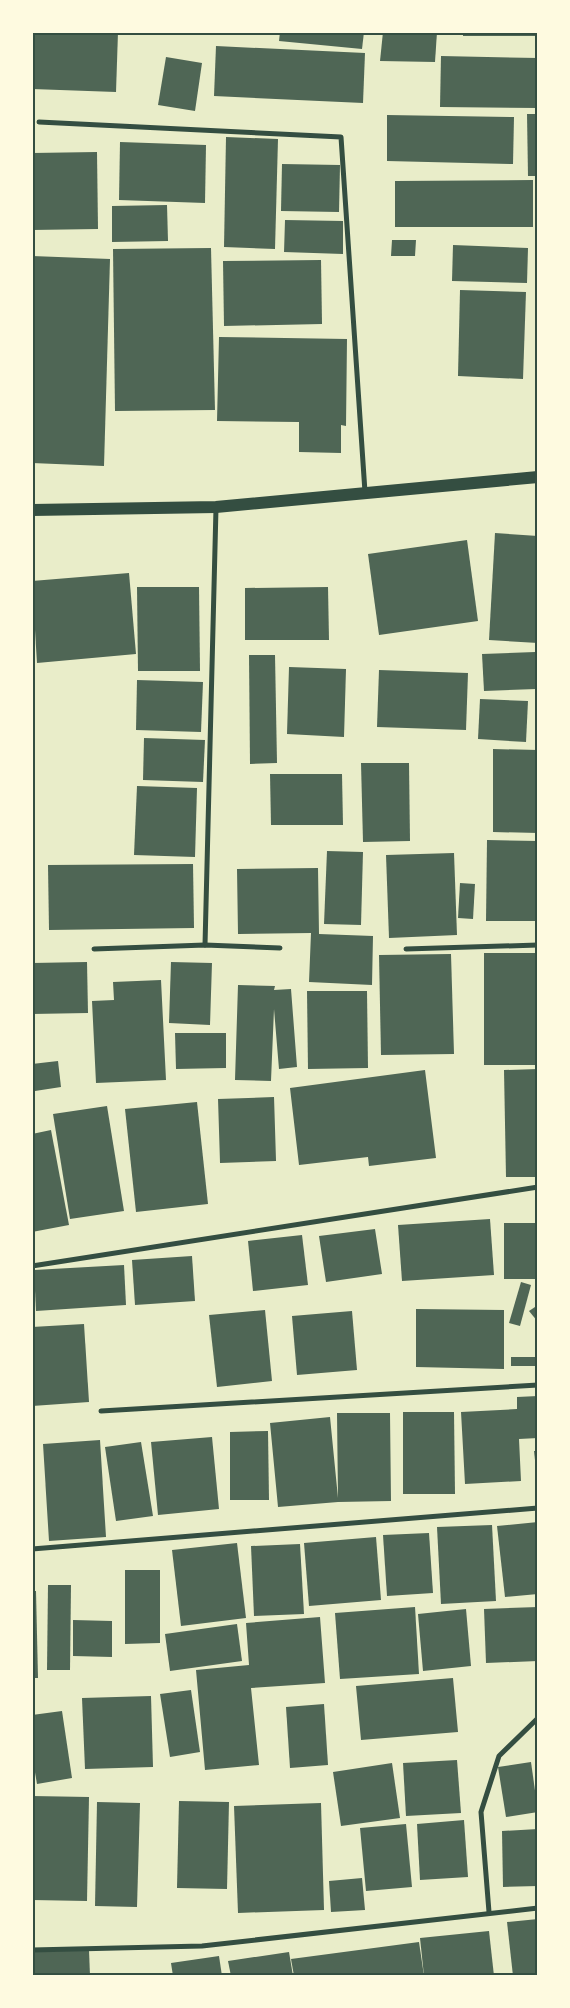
<svg xmlns="http://www.w3.org/2000/svg" width="570" height="2008" font-family="Lato,sans-serif">
  <rect width="100%" height="100%" fill="#e9edc9"/>
  <g fill="#4f6655">
    <polygon points="32,32 118,32 116,92 32,89"/>
    <polygon points="280,32 364,32 362,49 279,41"/>
    <polygon points="383,32 437,32 435,62 380,61"/>
    <rect x="463" y="32" width="75" height="4"/>
    <polygon points="216,46 365,53 363,103 214,96"/>
    <polygon points="441,56 538,58 538,108 440,107"/>
    <polygon points="166,57 202,63 195,111 158,105"/>
    <polygon points="527,114 538,114 538,176 528,176"/>
    <polygon points="387,115 514,117 513,164 387,161"/>
    <polygon points="226,137 278,139 275,249 224,247"/>
    <polygon points="120,142 206,145 205,203 119,200"/>
    <polygon points="97,152 98,229 32,230 32,153"/>
    <polygon points="282,164 340,165 339,212 281,211"/>
    <polygon points="533,180 533,227 395,227 395,181"/>
    <polygon points="167,205 168,241 112,242 112,206"/>
    <polygon points="285,220 343,221 343,254 284,252"/>
    <polygon points="392,240 416,240 415,256 391,256"/>
    <polygon points="453,245 528,248 527,283 452,281"/>
    <polygon points="211,248 215,410 115,411 113,249"/>
    <polygon points="32,256 110,259 104,466 32,463"/>
    <polygon points="321,260 322,324 224,326 223,261"/>
    <polygon points="460,290 526,292 523,379 458,376"/>
    <polygon points="219,337 347,339 346,426 341,425 341,453 299,452 299,422 217,421"/>
    <polygon points="495,533 538,536 538,643 489,640"/>
    <polygon points="467,540 478,621 379,635 368,554"/>
    <polygon points="129,573 136,654 37,663 32,581"/>
    <polygon points="137,587 199,587 200,671 138,671"/>
    <polygon points="328,587 329,640 245,640 245,588"/>
    <polygon points="535,652 536,689 484,691 482,654"/>
    <polygon points="249,655 275,655 277,763 250,764"/>
    <polygon points="289,667 346,669 344,737 287,734"/>
    <polygon points="379,670 468,673 466,730 377,727"/>
    <polygon points="137,680 203,682 201,732 136,730"/>
    <polygon points="480,699 528,701 526,742 478,739"/>
    <polygon points="144,738 205,740 203,782 143,780"/>
    <polygon points="493,749 538,750 538,833 493,832"/>
    <polygon points="361,763 409,763 410,841 363,842"/>
    <polygon points="270,774 342,774 343,825 271,825"/>
    <polygon points="137,786 197,788 195,857 134,855"/>
    <polygon points="487,840 538,841 538,921 486,921"/>
    <polygon points="327,851 363,852 361,925 324,924"/>
    <polygon points="454,853 457,935 389,938 386,855"/>
    <polygon points="193,864 194,928 49,930 48,865"/>
    <polygon points="318,868 319,934 373,936 372,985 309,982 311,933 238,934 237,869"/>
    <polygon points="460,883 475,884 473,919 458,918"/>
    <rect x="484" y="953" width="54" height="112"/>
    <polygon points="451,954 454,1054 381,1055 379,955"/>
    <polygon points="87,962 88,1013 32,1014 32,963"/>
    <polygon points="171,962 212,963 210,1025 169,1023"/>
    <polygon points="161,980 166,1080 96,1083 92,1001 114,1000 113,982"/>
    <polygon points="238,985 275,986 274,990 291,989 297,1067 279,1069 274,1009 271,1081 235,1080"/>
    <polygon points="307,991 367,991 368,1068 308,1069"/>
    <polygon points="175,1033 226,1033 226,1068 176,1069"/>
    <polygon points="58,1061 61,1087 35,1091 32,1064"/>
    <polygon points="538,1069 538,1177 506,1177 504,1070"/>
    <polygon points="425,1070 436,1158 369,1166 368,1157 299,1165 290,1088"/>
    <polygon points="274,1097 276,1161 220,1163 218,1099"/>
    <polygon points="197,1102 208,1204 136,1212 125,1109"/>
    <polygon points="107,1106 124,1211 70,1219 53,1114"/>
    <polygon points="51,1130 69,1225 32,1232 32,1134"/>
    <polygon points="490,1219 494,1275 402,1281 398,1225"/>
    <rect x="504" y="1223" width="34" height="56"/>
    <polygon points="375,1229 382,1274 326,1282 319,1236"/>
    <polygon points="302,1235 308,1285 253,1291 248,1241"/>
    <polygon points="192,1256 195,1301 135,1305 132,1260"/>
    <polygon points="124,1265 126,1305 36,1311 34,1270"/>
    <polygon points="521,1282 531,1285 520,1326 509,1323"/>
    <polygon points="538,1305 538,1322 529,1311"/>
    <polygon points="416,1309 504,1310 504,1369 416,1367"/>
    <polygon points="265,1310 272,1381 217,1387 209,1315"/>
    <polygon points="352,1311 357,1370 297,1375 292,1316"/>
    <polygon points="84,1324 89,1402 32,1406 32,1327"/>
    <rect x="511" y="1357" width="25" height="9"/>
    <polygon points="538,1396 538,1438 519,1439 521,1481 465,1484 461,1412 517,1409 517,1397"/>
    <polygon points="403,1412 454,1412 455,1494 403,1494"/>
    <polygon points="337,1413 390,1413 391,1501 338,1502 278,1507 270,1423 330,1417 338,1498"/>
    <polygon points="268,1431 269,1500 230,1500 230,1432"/>
    <polygon points="212,1437 219,1509 158,1515 151,1442"/>
    <polygon points="100,1440 106,1537 49,1541 43,1444"/>
    <polygon points="141,1442 153,1516 116,1521 105,1447"/>
    <polygon points="534,1451 538,1451 538,1469 536,1469"/>
    <polygon points="538,1522 538,1594 505,1597 497,1526"/>
    <polygon points="492,1525 496,1601 441,1604 437,1527"/>
    <polygon points="429,1533 433,1593 387,1596 383,1535"/>
    <polygon points="376,1537 381,1600 309,1606 304,1543"/>
    <polygon points="237,1543 246,1618 181,1626 172,1550"/>
    <polygon points="300,1544 304,1614 254,1616 251,1546"/>
    <polygon points="125,1570 160,1570 160,1643 125,1644"/>
    <polygon points="48,1585 71,1585 70,1670 47,1670"/>
    <polygon points="32,1591 36,1591 38,1678 32,1678"/>
    <polygon points="415,1607 419,1674 340,1679 335,1613"/>
    <polygon points="538,1607 538,1661 486,1663 484,1609"/>
    <polygon points="466,1609 471,1666 423,1671 418,1614"/>
    <polygon points="320,1617 325,1683 251,1688 259,1765 205,1770 196,1670 249,1665 246,1623"/>
    <polygon points="73,1620 112,1621 112,1657 73,1656"/>
    <polygon points="237,1624 242,1661 170,1671 165,1634"/>
    <polygon points="453,1678 458,1732 361,1740 356,1686"/>
    <polygon points="191,1690 200,1752 170,1757 160,1694"/>
    <polygon points="151,1696 153,1767 85,1769 82,1698"/>
    <polygon points="324,1704 328,1765 290,1768 286,1707"/>
    <polygon points="62,1711 72,1778 37,1784 32,1755 32,1715"/>
    <polygon points="457,1760 461,1813 406,1816 403,1763"/>
    <polygon points="531,1762 538,1812 506,1817 498,1767"/>
    <polygon points="392,1763 400,1818 341,1826 333,1772"/>
    <polygon points="32,1796 89,1797 87,1901 32,1900"/>
    <polygon points="179,1801 229,1802 227,1889 177,1888"/>
    <polygon points="97,1802 140,1803 137,1907 95,1906"/>
    <polygon points="321,1803 324,1910 238,1913 234,1806"/>
    <polygon points="464,1820 468,1877 420,1880 417,1824"/>
    <polygon points="406,1824 412,1887 366,1891 360,1828"/>
    <polygon points="538,1829 538,1886 503,1887 502,1831"/>
    <polygon points="362,1878 365,1910 331,1912 329,1881"/>
    <polygon points="538,1919 538,1976 513,1976 507,1922"/>
    <polygon points="489,1931 494,1976 424,1976 420,1938"/>
    <polygon points="419,1942 424,1976 294,1976 291,1959"/>
    <polygon points="89,1950 90,1976 32,1976 32,1952"/>
    <polygon points="289,1952 293,1976 231,1976 228,1961"/>
    <polygon points="219,1956 222,1976 173,1976 171,1963"/>
  </g>
  <g fill="none" stroke-linecap="round" stroke-linejoin="round">
    <g stroke="#344e41" stroke-width="5">
      <polyline points="39,122 341,137 365,492"/>
      <polyline points="205,945 216,508"/>
      <polyline points="94,949 205,945 280,948"/>
      <polyline points="406,949 538,945"/>
      <polyline points="32,1266 538,1187"/>
      <polyline points="101,1411 538,1385"/>
      <polyline points="32,1549 538,1508"/>
      <polyline points="489,1912 481,1812 499,1756 538,1718"/>
      <polyline points="32,1950 202,1946 538,1908"/>
    </g>
    <polyline stroke="#344e41" stroke-width="12" points="32,510 216,507 538,477"/>
  </g>
  <rect width="570" height="2008" fill="none" stroke="#fefae0" stroke-width="68"/>
  <rect x="34" y="34" width="502" height="1940" fill="none" stroke="#344e41" stroke-width="2"/>
</svg>
